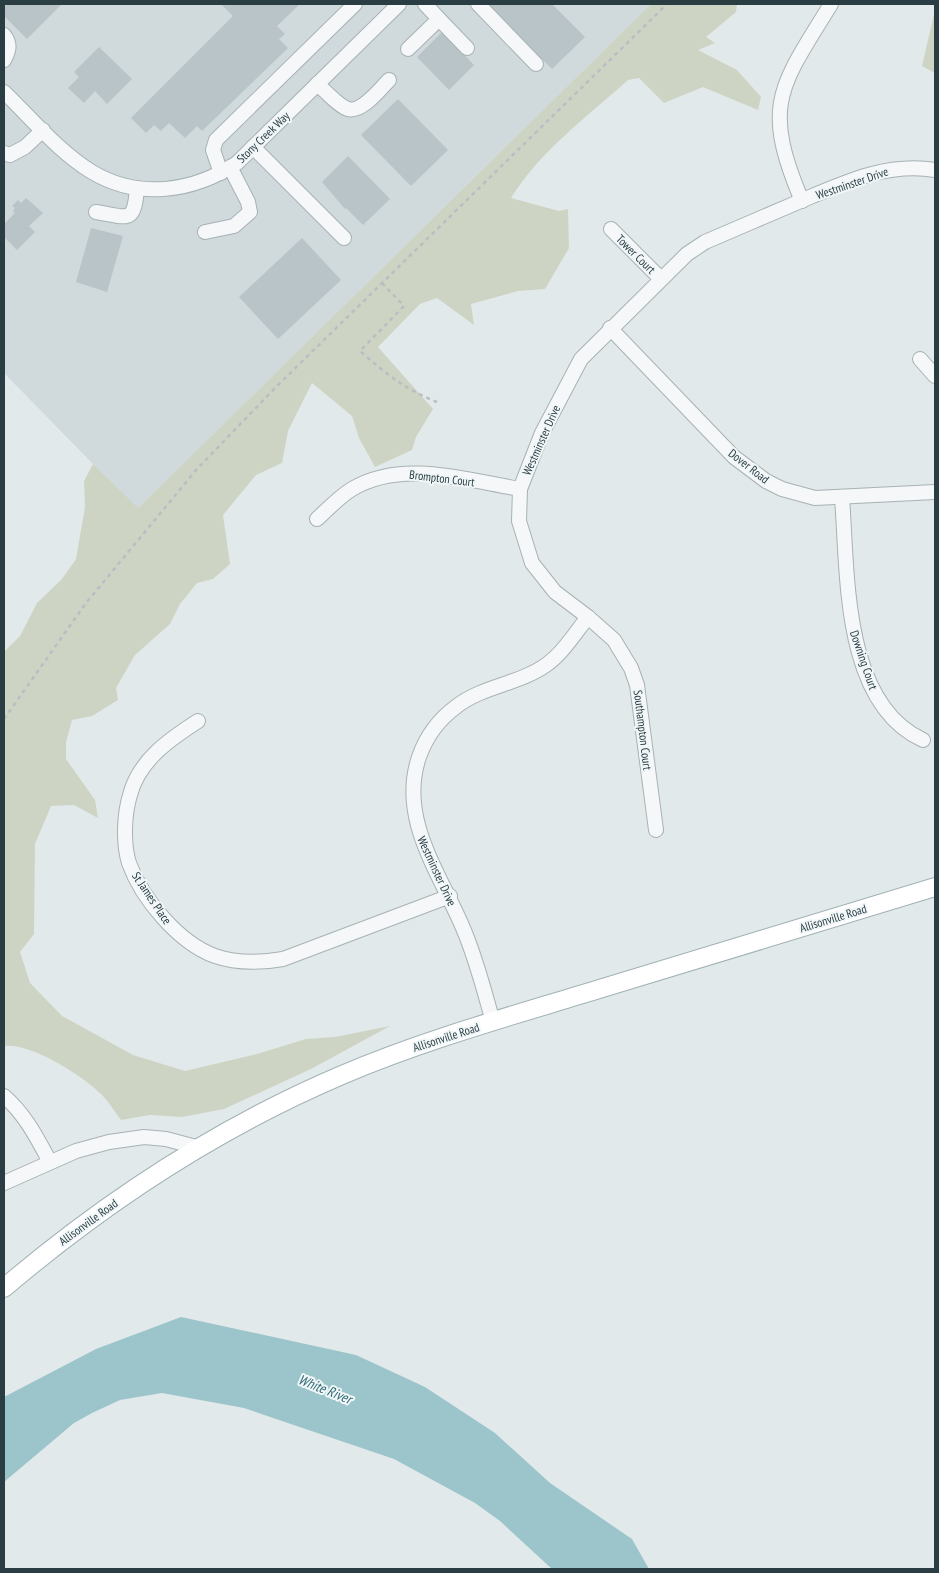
<svg xmlns="http://www.w3.org/2000/svg" width="939" height="1573" font-family="'PT Sans Narrow',sans-serif">
  <rect width="100%" height="100%" fill="#e2e9ea"/>
  <polygon fill="#d0d9dc" points="4,4 651,4 137,509 4,373"/>
  <g fill="#ced4c3">
    <path d="M651 4H737L736 12 706 37 715 43 698 50 737 70 761 97 758 110 703 87 664 103 639 78 628 80C587 117 541 150 511 198L559 211 568 209 569 248 545 289 518 291 471 304 474 325 437 298 420 304 378 347 433 409 416 437 412 450 375 467 359 438 352 416 312 383 288 431 282 463 256 475 223 515 230 564 213 579 197 583 180 604 170 624 135 655 116 688 118 700 92 716 72 720 66 742V759L95 800 98 818 74 805 51 806 35 844 34 934 20 952 30 983 62 1016 133 1055 185 1071 257 1054 306 1039 335 1037 390 1026 311 1069 224 1109 182 1117 150 1115 121 1120C115 1112 109 1102 102 1095 83 1076 32 1043 4 1046V652L20 636 37 603 62 579 76 559 85 507 84 481 93 464 138 508Z"/>
    <polygon points="935,10 935,73 922,66"/>
  </g>
  <polygon fill="#9cc5cb" points="181,1317 356,1355 425,1387 495,1433 550,1483 632,1539 649,1569 552,1569 500,1521 475,1503 394,1459 244,1408 162,1393 120,1400 92,1413 74,1423 4,1482 4,1397 96,1349"/>
  <g fill="#b9c4c8">
    <polygon points="7,4 62,4 27,39 4,16 4,7"/>
    <polygon points="221,4 300,4 277,26 285,34 279,39 288,48 202,131 197,126 185,138 169,123 161,131 154,125 146,133 131,118 233,16"/>
    <polygon points="488,4 552,4 585,37 552,69"/>
    <polygon points="442,32 474,65 449,90 417,57"/>
    <polygon points="99,47 132,79 107,104 95,91 84,103 68,88 79,77 74,72"/>
    <polygon points="398,99 448,150 411,186 361,135"/>
    <polygon points="348,156 390,199 363,225 346,208 345,209 322,182"/>
    <polygon points="26,198 43,213 29,226 35,232 17,250 4,237 4,224 15,213 13,211 15,208 12,206 18,200 21,203"/>
    <polygon points="91,228 123,236 107,292 76,282"/>
    <polygon points="302,238 341,280 278,339 239,297"/>
  </g>
  <g fill="none" stroke-linecap="round" stroke-linejoin="round">
    <g stroke="#a7b2b5" stroke-width="16">
      <g id="minor">
        <polyline points="478,4 536,64"/>
        <polyline points="439,19 467,48"/>
        <path d="M4 35C11 44 9 51 4 60"/>
        <polyline points="408,49 439,19 425,4"/>
        <path d="M317 84C326 91 338 106 348 109 362 113 381 88 389 80"/>
        <path d="M4 92C32 119 59 152 92 172 139 200 193 192 237 163L399 4"/>
        <polyline points="253,147 344,238"/>
        <polyline points="4,153 10,155 25,147 43,130"/>
        <polyline points="221,173 213,150 216,140 355,4"/>
        <path d="M802 201C761 104 780 87 831 4"/>
        <path d="M96 212C128 217 134 225 137 188"/>
        <polyline points="611,229 661,279"/>
        <polyline points="205,232 234,226 250,212 248,202 230,167"/>
        <polyline points="610,328 734,457 766,481 782,489 815,498 935,492"/>
        <polyline points="920,359 935,376"/>
        <path d="M842 498C848 573 842 703 923 740"/>
        <path d="M317 519C328 509 339 497 352 489 402 459 466 480 520 489"/>
        <path d="M198 721C170 739 139 760 130 795 124 815 123 843 129 863 142 899 179 943 215 956 238 964 260 963 283 959L450 896"/>
        <path d="M656 830 637 685 631 668 614 640 588 617 555 592 532 563 519 521 520 489 542 433 581 359 687 254 705 242C735 229 766 216 796 203 841 184 885 162 935 170"/>
        <path d="M493 1022C484 990 476 958 463 928 440 873 398 819 419 757 426 737 439 719 457 706 483 686 519 684 546 665 563 653 575 633 588 617"/>
        <path d="M4 1096C25 1114 37 1138 50 1162"/>
        <polyline points="4,1183 76,1151 109,1142 144,1137 166,1139 200,1148"/>
      </g>
    </g>
    <g stroke="#a1b2b6" stroke-width="20">
      <path id="major" d="M4 1288C105 1202 220 1127 342 1075 424 1040 511 1016 596 990 709 956 822 921 935 887"/>
    </g>
    <g stroke="#b8bfc2" stroke-width="2.5" stroke-dasharray="4 4" stroke-linecap="butt">
      <path d="M382 283 404 306 360 351C385 373 406 390 437 402"/>
      <polyline points="4,719 86,603 197,469 278,385 667,4"/>
    </g>
    <use href="#minor" stroke="#f5f7f8" stroke-width="14"/>
    <use href="#major" stroke="#fff" stroke-width="18"/>
  </g>
  <g text-anchor="middle" dominant-baseline="central" stroke-width="4" stroke-linejoin="round" paint-order="stroke">
    <g font-size="12" fill="#293d43" stroke="#f1f6f8">
      <text transform="translate(263 137) rotate(-44)">Stony Creek Way</text>
      <text transform="translate(852 183) rotate(-19)">Westminster Drive</text>
      <text transform="translate(636 254) rotate(45)">Tower Court</text>
      <text transform="translate(541 440) rotate(-66)">Westminster Drive</text>
      <text transform="translate(749 466) rotate(38)">Dover Road</text>
      <text transform="translate(442 478) rotate(7)">Brompton Court</text>
      <text transform="translate(864 660) rotate(71)">Downing Court</text>
      <text transform="translate(643 730) rotate(83)">Southampton Court</text>
      <text transform="translate(437 871) rotate(65)">Westminster Drive</text>
      <text transform="translate(152 898) rotate(56)">St James Place</text>
      <text transform="translate(833 918) rotate(-17)">Allisonville Road</text>
      <text transform="translate(446 1037) rotate(-18)">Allisonville Road</text>
      <text transform="translate(88 1222) rotate(-36)">Allisonville Road</text>
    </g>
    <g font-size="14" font-style="italic" fill="#336d77" stroke="#f1f6f8">
      <text transform="translate(325 1389) rotate(22)">White River</text>
    </g>
  </g>
  <rect width="939" height="1573" fill="none" stroke="#293d43" stroke-width="10"/>
</svg>
